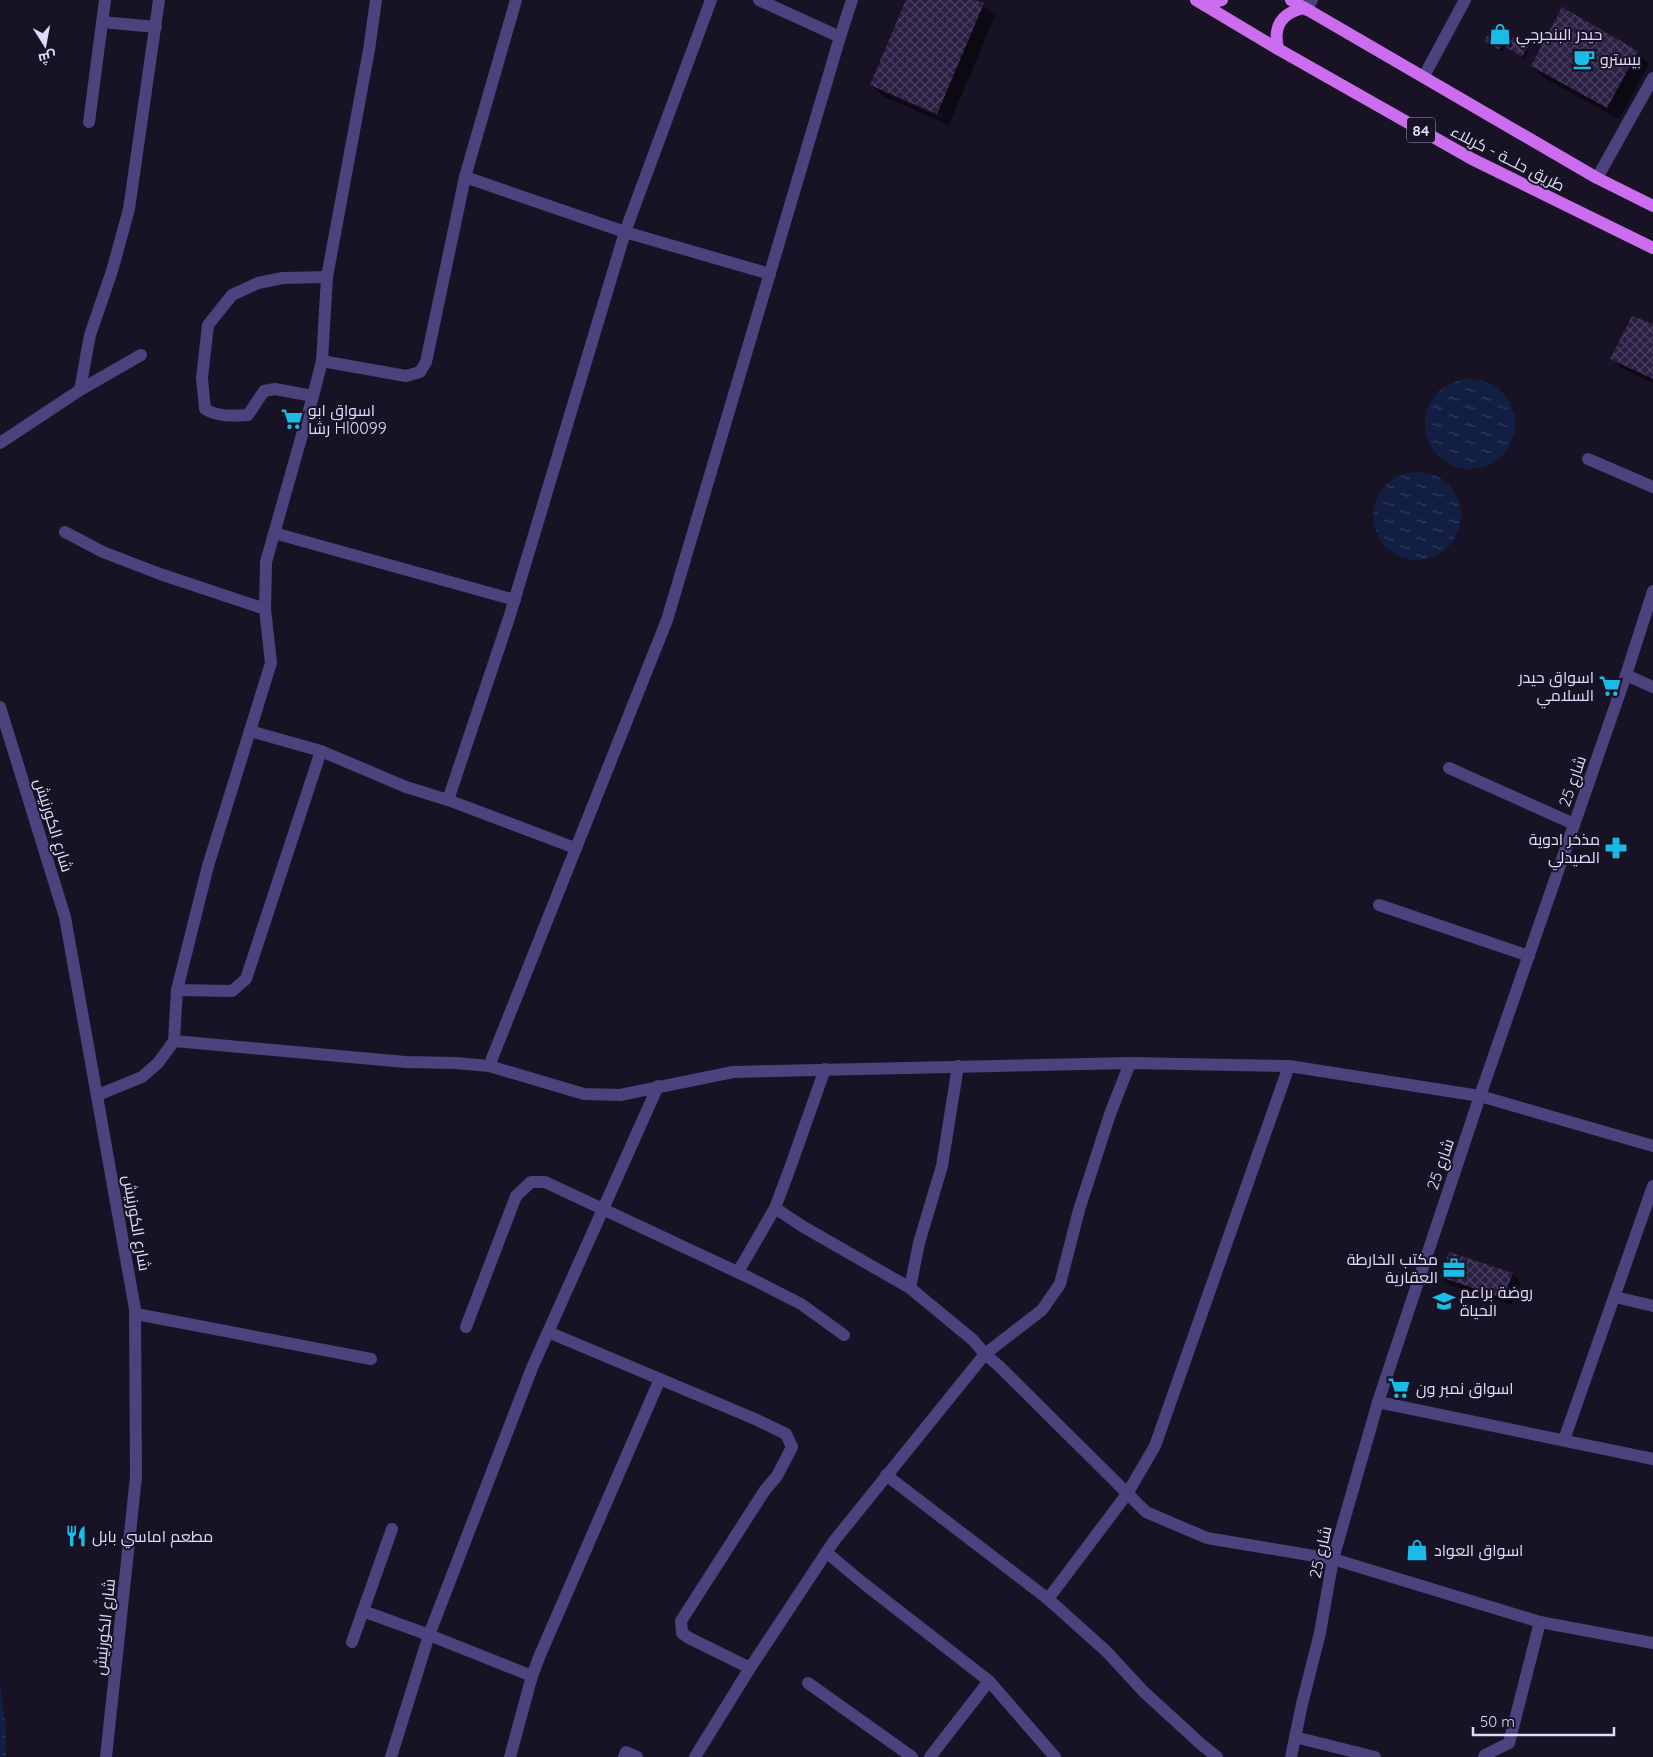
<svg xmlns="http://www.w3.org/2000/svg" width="1653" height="1757" font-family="Quicksand,Cairo,sans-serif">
  <defs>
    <pattern id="water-ripples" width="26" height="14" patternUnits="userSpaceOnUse" patternTransform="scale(1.25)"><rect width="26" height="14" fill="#121f43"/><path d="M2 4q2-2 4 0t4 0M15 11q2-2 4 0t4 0" fill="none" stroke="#343f5f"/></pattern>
    <pattern id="building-cross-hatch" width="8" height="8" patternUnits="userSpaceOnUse" patternTransform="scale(1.25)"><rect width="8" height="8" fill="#2b2043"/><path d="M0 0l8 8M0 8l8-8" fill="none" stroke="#49405f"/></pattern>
  </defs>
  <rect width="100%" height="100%" fill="#171224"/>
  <g fill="url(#water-ripples)">
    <circle cx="1470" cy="424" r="45"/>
    <circle cx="1417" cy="516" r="44"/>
    <polygon points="0,1680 6,1733 6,1757 0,1757"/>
  </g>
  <g fill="#0007" fill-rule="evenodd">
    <path d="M907 0H971L983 5 995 16 949 125 883 96 871 85ZM883 90 943 116 942 118 883 92Z"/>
    <polygon points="1494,26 1511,37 1501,52 1486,41"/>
    <polygon points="1527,48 1529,50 1524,59 1510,50"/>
    <polygon points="1637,52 1649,64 1619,119 1544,78 1532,66"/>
    <polygon points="1653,325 1653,383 1620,367 1611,358"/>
    <polygon points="1512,1274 1521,1282 1512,1305 1450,1285 1441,1276"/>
  </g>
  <g fill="url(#building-cross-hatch)">
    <polygon points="906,0 975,0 984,3 937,114 870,85"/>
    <polygon points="1562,7 1638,51 1607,108 1531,66"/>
    <polygon points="1494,25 1509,33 1499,50 1484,41"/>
    <polygon points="1513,37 1528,47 1522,57 1506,47"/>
    <polygon points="1632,316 1653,324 1653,379 1610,359"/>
    <polygon points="1449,1252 1513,1273 1503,1298 1440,1277"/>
  </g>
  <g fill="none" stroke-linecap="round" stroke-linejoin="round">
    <g stroke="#4b427e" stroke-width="12">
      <polyline points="759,0 840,37"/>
      <polyline points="1306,10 1312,0"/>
      <polyline points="102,22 156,27"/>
      <polyline points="1424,76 1465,0"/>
      <polyline points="89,122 105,0"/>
      <polyline points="465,177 625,232 770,274"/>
      <polyline points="1597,178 1653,78"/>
      <polyline points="322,361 406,376 420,372 426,362 465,177 516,0"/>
      <polyline points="80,390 90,335 112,271 129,209 159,0"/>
      <path d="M313 396 275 389 264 391 248 415C233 416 218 417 205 409L202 378 208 325 232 295 258 283 283 278 327 277"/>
      <polyline points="0,443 80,390 141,355"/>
      <polyline points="1588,459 1653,487"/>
      <polyline points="65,532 103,552 160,574 265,609"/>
      <polyline points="274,533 515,600"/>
      <polyline points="1626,675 1653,687"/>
      <polyline points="0,707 65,917 135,1309 136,1477 106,1757"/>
      <polyline points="250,731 321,751 406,787 448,800 575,848"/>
      <polyline points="1449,768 1574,824"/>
      <polyline points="448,800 509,618 625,232 711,0"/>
      <polyline points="1379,905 1529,956"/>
      <polyline points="177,990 232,991 246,979 321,751"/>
      <polyline points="174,1041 177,990 208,866 271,663 265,609 266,562 313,396 322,361 327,277 369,50 376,0"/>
      <polyline points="489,1066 667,620 840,37 852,0"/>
      <polyline points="98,1095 142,1077 158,1063 174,1041 405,1062 455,1063 489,1066 584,1094 620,1095 733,1072 1130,1063 1289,1066 1480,1096 1653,1146"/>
      <polyline points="775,1208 802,1226 910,1288 973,1340 985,1354 999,1366 1146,1512 1207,1538 1333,1559 1540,1622 1653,1643"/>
      <polyline points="738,1272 775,1208 790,1168 825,1069"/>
      <polyline points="910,1288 919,1243 942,1166 958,1066"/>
      <polyline points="1615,1297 1653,1306"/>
      <polyline points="136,1314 371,1359"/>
      <polyline points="466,1327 516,1196 531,1182 545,1182 750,1278 801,1304 844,1335"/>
      <polyline points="548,1332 755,1419 786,1434 792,1447 777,1476 765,1490 681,1621 682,1633 689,1638 750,1668"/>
      <polyline points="1378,1402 1653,1459"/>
      <polyline points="1564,1440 1653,1186"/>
      <polyline points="886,1475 1048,1599 1106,1651 1144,1692 1202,1745 1217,1757"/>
      <polyline points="826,1552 863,1583 989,1681 1055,1757"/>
      <polyline points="1048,1599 1127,1494 1155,1446 1289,1066"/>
      <polyline points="363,1611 429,1635 532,1676"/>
      <polyline points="352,1642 392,1529"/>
      <polyline points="808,1683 912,1757"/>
      <polyline points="1295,1737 1375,1757"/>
      <polyline points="391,1757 429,1635 532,1368 658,1086"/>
      <polyline points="510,1757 532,1676 540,1655 660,1379"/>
      <polyline points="624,1757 626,1752 637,1757"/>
      <polyline points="695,1757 750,1668 834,1541 985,1354 1042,1310 1060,1284 1079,1210 1110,1114 1130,1063"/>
      <polyline points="930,1757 989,1681"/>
      <polyline points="1291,1757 1302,1704 1320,1633 1333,1559 1378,1402 1480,1096 1626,675 1653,591"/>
      <polyline points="1484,1757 1485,1755 1509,1743 1540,1622"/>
    </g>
    <g stroke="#cc6cee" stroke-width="12">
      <polyline points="1196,0 1278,49 1472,159 1653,248"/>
      <polyline points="1291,0 1597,178 1653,206"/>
      <polyline points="1205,5 1222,0"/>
      <path d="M1278 49C1273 26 1281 13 1304 8"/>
    </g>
  </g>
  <defs>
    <g id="shop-bare" transform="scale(1.725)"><path d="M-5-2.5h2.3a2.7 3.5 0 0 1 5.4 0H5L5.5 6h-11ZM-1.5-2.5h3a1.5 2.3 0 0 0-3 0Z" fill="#1abbe5" stroke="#171224" stroke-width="2.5" paint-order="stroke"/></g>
    <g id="cafe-bare" transform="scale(1.725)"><path d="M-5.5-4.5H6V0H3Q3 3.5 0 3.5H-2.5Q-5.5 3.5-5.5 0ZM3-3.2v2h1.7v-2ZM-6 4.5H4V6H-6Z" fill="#1abbe5" stroke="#171224" stroke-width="2.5" paint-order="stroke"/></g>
    <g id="supermarket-bare" transform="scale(1.725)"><path d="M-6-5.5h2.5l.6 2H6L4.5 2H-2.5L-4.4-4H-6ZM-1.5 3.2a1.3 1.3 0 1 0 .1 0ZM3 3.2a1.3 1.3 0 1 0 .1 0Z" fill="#1abbe5" stroke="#171224" stroke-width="2.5" paint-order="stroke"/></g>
    <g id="pharmacy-bare" transform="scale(1.725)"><path d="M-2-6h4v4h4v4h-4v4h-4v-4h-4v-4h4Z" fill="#1abbe5" stroke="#171224" stroke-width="2.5" paint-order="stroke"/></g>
    <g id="office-bare" transform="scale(1.725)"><path d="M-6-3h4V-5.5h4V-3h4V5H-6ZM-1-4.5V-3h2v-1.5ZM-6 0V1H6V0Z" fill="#1abbe5" stroke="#171224" stroke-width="2.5" paint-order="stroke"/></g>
    <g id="school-bare" transform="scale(1.725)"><path d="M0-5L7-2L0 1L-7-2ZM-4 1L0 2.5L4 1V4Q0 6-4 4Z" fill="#1abbe5" stroke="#171224" stroke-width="2.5" paint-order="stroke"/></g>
    <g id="restaurant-bare" transform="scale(1.725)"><path d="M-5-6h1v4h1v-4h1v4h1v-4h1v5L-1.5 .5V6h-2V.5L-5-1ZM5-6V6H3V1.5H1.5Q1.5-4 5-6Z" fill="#1abbe5" stroke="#171224" stroke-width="2.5" paint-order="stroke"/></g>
  </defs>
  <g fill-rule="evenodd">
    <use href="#shop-bare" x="1500" y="34"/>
    <use href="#cafe-bare" x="1584" y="59"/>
    <use href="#supermarket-bare" x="292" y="419"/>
    <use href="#supermarket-bare" x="1610" y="686"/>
    <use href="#pharmacy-bare" x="1616" y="848"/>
    <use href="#office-bare" x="1454" y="1268"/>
    <use href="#school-bare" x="1444" y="1301"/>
    <use href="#supermarket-bare" x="1399" y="1388"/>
    <use href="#restaurant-bare" x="76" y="1536"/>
    <use href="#shop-bare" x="1417" y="1550"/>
  </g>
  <g text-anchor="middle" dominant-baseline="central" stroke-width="4" stroke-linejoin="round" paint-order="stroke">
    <rect fill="#171224" stroke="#a49dba" stroke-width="1" x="1407" y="117.5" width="28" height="25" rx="4"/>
    <g font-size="15" font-weight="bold" fill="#e0d9fb">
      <text x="1421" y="130">84</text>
    </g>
    <g font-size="16" fill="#e0d9fb" stroke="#171224" text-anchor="start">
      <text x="1516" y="34">حيدر البنجرجي</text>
      <text x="1600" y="59">بيسترو</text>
      <text x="308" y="410">اسواق ابو<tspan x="308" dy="18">رشا Hl0099</tspan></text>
      <text x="1594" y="677" text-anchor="end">اسواق حيدر<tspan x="1594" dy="18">السلامي</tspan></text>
      <text x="1600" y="839" text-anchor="end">مذخر ادوية<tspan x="1600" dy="18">الصيدلي</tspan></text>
      <text x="1438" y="1259" text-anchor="end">مكتب الخارطة<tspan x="1438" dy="18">العقارية</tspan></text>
      <text x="1460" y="1292">روضة براعم<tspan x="1460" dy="18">الحياة</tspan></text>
      <text x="1416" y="1388">اسواق نمبر ون</text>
      <text x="92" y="1536">مطعم اماسي بابل</text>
      <text x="1434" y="1550">اسواق العواد</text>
    </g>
    <g font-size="16" fill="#e0d9fb" stroke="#171224">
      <text transform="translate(1508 158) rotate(27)">طريق حلــة - كربلاء</text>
      <text transform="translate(1572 781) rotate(-71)">شارع 25</text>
      <text transform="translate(54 825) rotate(73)">شارع الكورنيش</text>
      <text transform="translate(1440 1164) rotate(-71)">شارع 25</text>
      <text transform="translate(137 1223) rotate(80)">شارع الكورنيش</text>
      <text transform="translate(1320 1552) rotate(-77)">شارع 25</text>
      <text transform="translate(104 1627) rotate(-84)">شارع الكورنيش</text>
    </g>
  </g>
  <g transform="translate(45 45) rotate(169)" stroke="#171224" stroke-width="4" paint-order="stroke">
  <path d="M0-4L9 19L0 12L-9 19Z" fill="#e0d9fb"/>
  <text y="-8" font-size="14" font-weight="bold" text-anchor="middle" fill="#e0d9fb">ش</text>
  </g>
  <path d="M1473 1727v8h141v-8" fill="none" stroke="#e0d9fb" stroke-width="2.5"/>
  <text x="1480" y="1727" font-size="15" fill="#e0d9fb" stroke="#171224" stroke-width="4" paint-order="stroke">50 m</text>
</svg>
